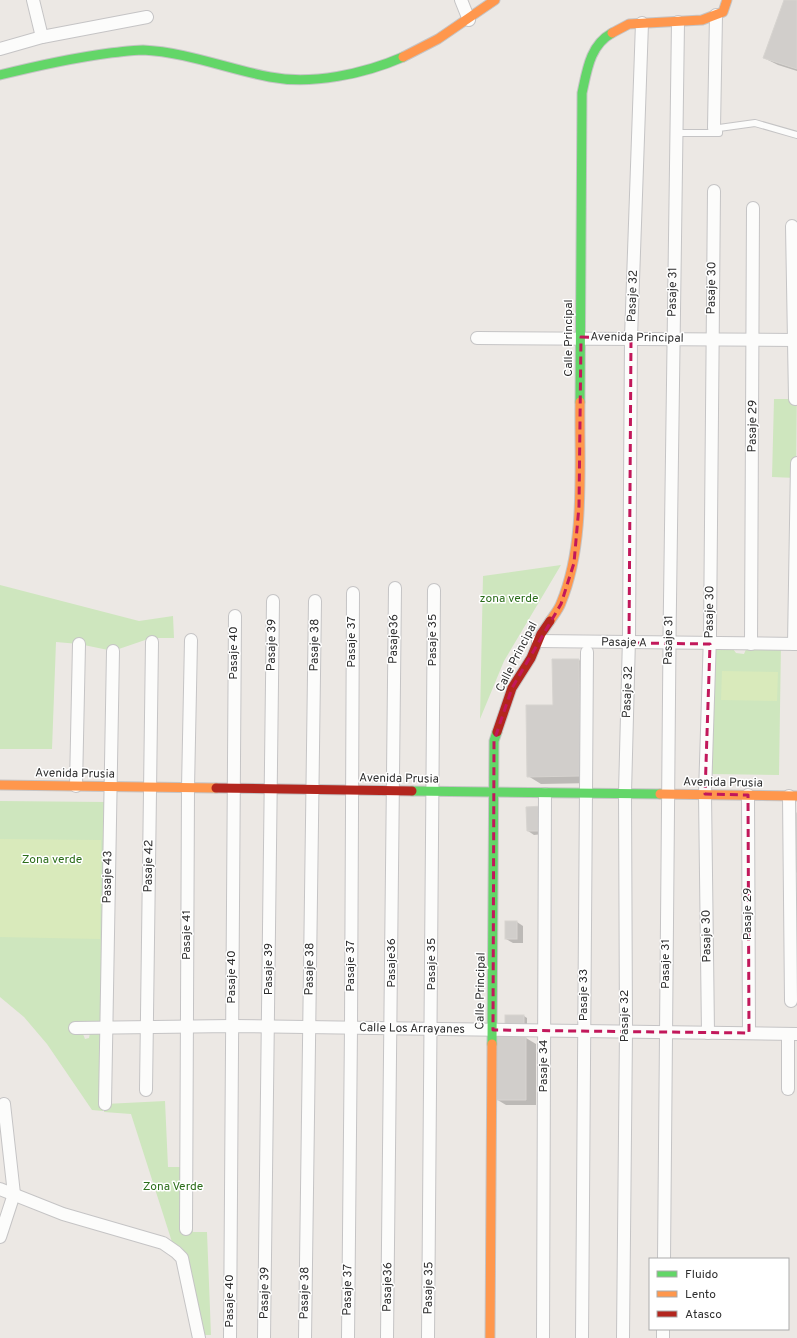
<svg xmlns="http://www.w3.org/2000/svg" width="797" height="1338" font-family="Overpass,sans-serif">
  <rect width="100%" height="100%" fill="#ece8e4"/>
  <g fill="#cee6be">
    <polygon points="797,377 796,478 772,477 774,399 794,399"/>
    <polygon points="561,565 504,661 480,719 483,576"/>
    <polygon points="0,585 139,621 173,616 174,638 151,638 113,651 79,644 56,642 52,749 0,749"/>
    <polygon points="710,644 731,646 736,653 744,654 747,647 781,644 779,775 706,774"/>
    <polygon points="0,801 106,802 103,1022 76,1033 83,1034 85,1039 89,1038 90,1033 104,1032 103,1111 92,1110 47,1044 24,1017 0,997"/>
    <polygon points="165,1101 168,1167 191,1167 193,1232 207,1232 211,1335 205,1335 188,1258 182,1248 172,1242 131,1114 104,1112 105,1104"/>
  </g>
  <g fill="#d9eabb">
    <polygon points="722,671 778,672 777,701 721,700"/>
    <polygon points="0,839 101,840 100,939 0,937"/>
  </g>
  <g fill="#0003">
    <polygon points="785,0 797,0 797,71 778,65 764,58"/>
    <polygon points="579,660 592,668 593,783 541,784 528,776"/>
    <polygon points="527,808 543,834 534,835 528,831"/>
    <polygon points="517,922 523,926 523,943 513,943 506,939"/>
    <polygon points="524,1016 527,1018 527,1025 509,1025"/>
    <polygon points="526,1038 536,1044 536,1105 506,1105 496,1099"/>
  </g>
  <g fill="#d1cecb" stroke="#d7d4d0">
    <polygon points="784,0 797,0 797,69 763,58"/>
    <polygon points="552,659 579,659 580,776 527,777 526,705 553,705"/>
    <polygon points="543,806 544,831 527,831 526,807"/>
    <polygon points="790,813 797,813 797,872 790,873"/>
    <rect x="505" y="921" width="12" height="18"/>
    <rect x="505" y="1015" width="19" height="9"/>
    <polygon points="495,1036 526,1037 526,1100 495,1100"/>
  </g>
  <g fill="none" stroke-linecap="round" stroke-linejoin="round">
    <g stroke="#c5c4c5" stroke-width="8">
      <polyline id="lane" points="676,133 719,133 719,128 755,123 797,135"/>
    </g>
    <g stroke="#c5c4c5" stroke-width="14">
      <g id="street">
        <polyline points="33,0 42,37"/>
        <polyline points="461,0 469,20"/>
        <polyline points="0,49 42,37 147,17"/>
        <polyline points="714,128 716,15"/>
        <polyline points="792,226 795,399"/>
        <polyline points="477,338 797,340"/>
        <polyline points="538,641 797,644"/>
        <polyline points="751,644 753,208"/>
        <polyline points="794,644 797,463"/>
        <polyline points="76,786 79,644"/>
        <polyline points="748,795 749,1033"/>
        <polyline points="789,796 791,1001"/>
        <polyline points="75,1028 232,1026 797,1034"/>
        <polyline points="708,1033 705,794 710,635 714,191"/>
        <polyline points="788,1089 788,1034"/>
        <polyline points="146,1090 152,642"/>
        <polyline points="105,1104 113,651"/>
        <polyline points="0,1189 63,1214 163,1243 176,1252 182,1258 199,1338"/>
        <polyline points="186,1229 188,788 191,640"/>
        <polyline points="0,1237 14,1194 4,1104"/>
        <path d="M664 1259C668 847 670 434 678 22"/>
        <polyline points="230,1338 235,616"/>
        <polyline points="264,1338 273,601"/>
        <polyline points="305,1338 315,601"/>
        <polyline points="348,1338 351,1028 353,593"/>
        <polyline points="387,1338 395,588"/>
        <polyline points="428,1338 434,590"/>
        <polyline points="543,1338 545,794"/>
        <polyline points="582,1338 587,652"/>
        <polyline points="623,1338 626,1031 625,793 629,638 631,338 642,23"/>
        <polyline points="663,1338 663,1329"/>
      </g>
    </g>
    <g stroke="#c5c4c5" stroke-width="11">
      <g id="fast">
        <path d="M0 75C36 66 73 58 110 53 121 52 132 50 143 50 186 52 228 69 270 77 312 85 364 74 403 57"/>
        <path d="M580 402 582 93C587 70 590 45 612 33"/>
        <polyline points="412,791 660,794"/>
        <polyline points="492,1044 494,741 497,732"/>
      </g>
    </g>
    <g stroke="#c5c4c5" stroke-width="11">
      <g id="slow">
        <polyline points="612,33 629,24 702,20 723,12 727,0"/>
        <polyline points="403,57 438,39 495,0"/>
        <path d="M550 621C554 615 559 609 561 603 586 543 579 466 580 402"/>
        <polyline points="0,785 216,788"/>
        <polyline points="660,794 797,796"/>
        <polyline points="490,1338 492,1044"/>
      </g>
    </g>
    <g stroke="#c5c4c5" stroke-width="11">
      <g id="jam">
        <polyline points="497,732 512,688 531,658 541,634 550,621"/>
        <polyline points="216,788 412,791"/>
      </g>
    </g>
    <use href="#lane" stroke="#fcfcfb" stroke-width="6"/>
    <use href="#street" stroke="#fcfcfb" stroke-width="12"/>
    <use href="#fast" stroke="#63d668" stroke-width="9"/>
    <use href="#slow" stroke="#ff974d" stroke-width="9"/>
    <use href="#jam" stroke="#b3261e" stroke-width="9"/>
  </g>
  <path fill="none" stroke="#c2185b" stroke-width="3" stroke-dasharray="8 5" stroke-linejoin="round" d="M581 337 631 338 629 643 710 644 705 794 748 795 749 1033 493 1030 494 741 512 688 561 604 574 563 579 506Z"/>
  <g text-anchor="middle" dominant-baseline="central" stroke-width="3" stroke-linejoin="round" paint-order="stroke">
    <g font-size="12" fill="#2e2e2e" stroke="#fff">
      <text transform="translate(712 288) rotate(-89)">Pasaje 30</text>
      <text transform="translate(673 292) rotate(-89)">Pasaje 31</text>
      <text transform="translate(633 296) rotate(-88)">Pasaje 32</text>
      <text transform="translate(569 338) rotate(-90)">Calle Principal</text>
      <text transform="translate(637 338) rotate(1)">Avenida Principal</text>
      <text transform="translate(753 426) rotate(-89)">Pasaje 29</text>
      <text transform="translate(710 612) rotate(-89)">Pasaje 30</text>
      <text transform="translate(394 639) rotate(-89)">Pasaje36</text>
      <text transform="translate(433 640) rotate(-90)">Pasaje 35</text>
      <text transform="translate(669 640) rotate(-89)">Pasaje 31</text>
      <text transform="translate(352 642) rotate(-90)">Pasaje 37</text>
      <text transform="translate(624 643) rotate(1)">Pasaje A</text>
      <text transform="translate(272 645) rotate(-89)">Pasaje 39</text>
      <text transform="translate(315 645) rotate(-89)">Pasaje 38</text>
      <text transform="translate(234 653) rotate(-90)">Pasaje 40</text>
      <text transform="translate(517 657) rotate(-63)">Calle Principal</text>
      <text transform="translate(628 692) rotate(-88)">Pasaje 32</text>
      <text transform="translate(75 774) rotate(1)">Avenida Prusia</text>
      <text transform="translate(399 779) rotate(1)">Avenida Prusia</text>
      <text transform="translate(723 783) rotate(1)">Avenida Prusia</text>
      <text transform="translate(149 866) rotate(-89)">Pasaje 42</text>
      <text transform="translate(108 877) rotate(-89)">Pasaje 43</text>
      <text transform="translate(748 914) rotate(-90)">Pasaje 29</text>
      <text transform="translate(187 935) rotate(-90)">Pasaje 41</text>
      <text transform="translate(707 936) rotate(-91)">Pasaje 30</text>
      <text transform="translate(392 963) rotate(-90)">Pasaje36</text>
      <text transform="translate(432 964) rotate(-90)">Pasaje 35</text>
      <text transform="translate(666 964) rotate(-90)">Pasaje 31</text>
      <text transform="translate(351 966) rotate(-90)">Pasaje 37</text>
      <text transform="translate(269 969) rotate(-90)">Pasaje 39</text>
      <text transform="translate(310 969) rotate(-89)">Pasaje 38</text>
      <text transform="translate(232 977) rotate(-90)">Pasaje 40</text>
      <text transform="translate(481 991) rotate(-89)">Calle Principal</text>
      <text transform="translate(584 995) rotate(-90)">Pasaje 33</text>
      <text transform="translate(625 1016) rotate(-90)">Pasaje 32</text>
      <text transform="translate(412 1029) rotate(1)">Calle Los Arrayanes</text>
      <text transform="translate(544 1066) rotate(-90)">Pasaje 34</text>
      <text transform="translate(388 1287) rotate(-89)">Pasaje36</text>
      <text transform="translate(429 1288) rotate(-89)">Pasaje 35</text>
      <text transform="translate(348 1290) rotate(-89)">Pasaje 37</text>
      <text transform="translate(265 1293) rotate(-89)">Pasaje 39</text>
      <text transform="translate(305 1293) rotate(-89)">Pasaje 38</text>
      <text transform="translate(230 1301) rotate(-90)">Pasaje 40</text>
    </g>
    <g font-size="12" fill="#2c6e1b" stroke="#fff">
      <text x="509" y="599">zona verde</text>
      <text x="52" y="860">Zona verde</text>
      <text x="173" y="1187">Zona Verde</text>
    </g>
  </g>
  <rect x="649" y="1258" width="140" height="72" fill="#ffffff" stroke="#ababab"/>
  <rect x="657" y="1271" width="20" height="6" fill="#63d668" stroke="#ababab"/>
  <text x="685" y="1278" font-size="12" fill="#2e2e2e">Fluido</text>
  <rect x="657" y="1291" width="20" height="6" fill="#ff974d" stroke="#ababab"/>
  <text x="685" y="1298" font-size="12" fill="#2e2e2e">Lento</text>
  <rect x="657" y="1311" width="20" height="6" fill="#b3261e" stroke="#ababab"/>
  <text x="685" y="1318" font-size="12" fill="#2e2e2e">Atasco</text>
</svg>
